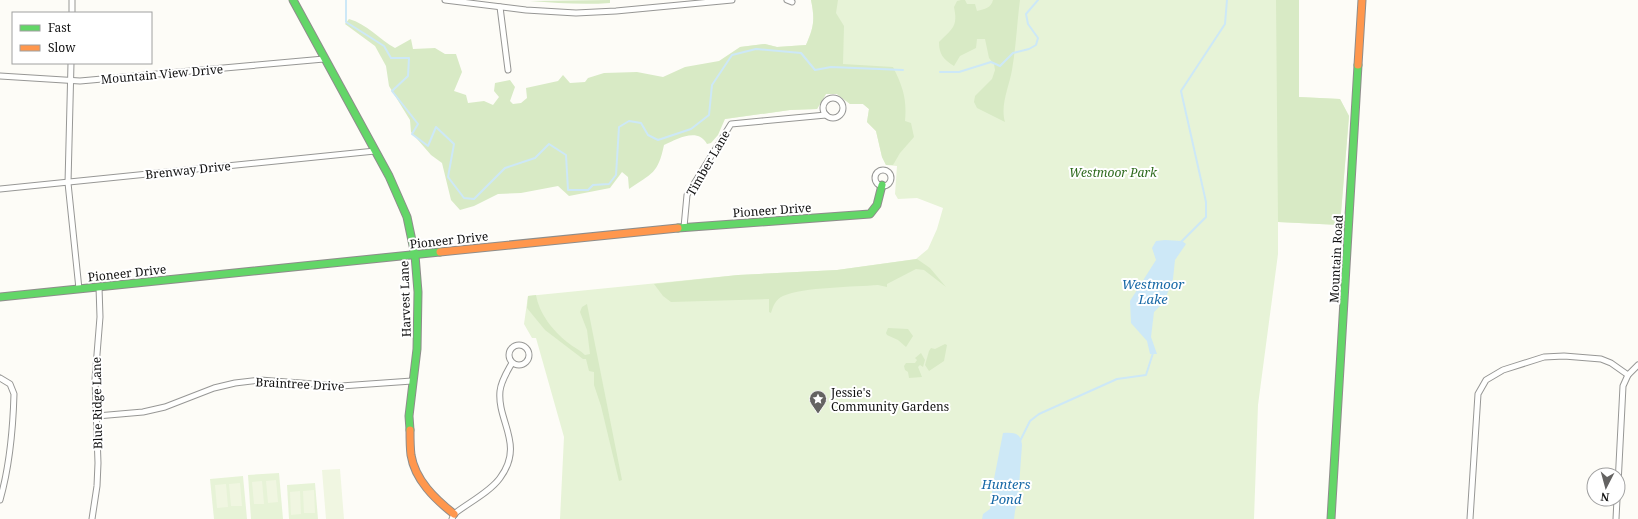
<svg xmlns="http://www.w3.org/2000/svg" width="1638" height="519" font-family="'Noto Serif',serif">
  <rect width="100%" height="100%" fill="#fdfcf7"/>
  <g fill="#e7f3d7">
    <path d="M811 0H1299V97L1340 99 1349 116 1340 225 1278 222V254L1258 405 1254 519H560L564 437 536 338H532L524 324 528 296 738 275 837 270 916 259 928 249 937 229 943 208 917 198 898 199 895 194 897 166 886 165 882 157 876 131 867 122 869 109 863 104H850L837 94H826L817 109 790 110 725 119 740 47 765 44 777 47 806 45C814 26 815 21 811 0Z"/>
    <polygon points="279,473 283,519 251,519 248,475"/>
    <polygon points="243,476 247,519 214,519 210,479"/>
    <polygon points="315,483 318,519 289,519 287,485"/>
  </g>
  <g fill="#d8eac5">
    <path d="M610 0V3C583 5 557 3 530 1Z"/>
    <path d="M811 0H838L836 13 844 26 843 64 893 67C903 87 907 99 905 121L911 123 914 137 900 153 893 165H886L882 157 876 131 867 122 869 109 863 104H850L837 94H826L817 109 790 110 725 119 718 135 711 143 707 144C698 127 677 139 664 145 658 174 652 173 629 189L628 177 622 172 610 188 569 196 558 186 521 193 498 194 474 206 460 210 451 200 442 163 431 155 411 132 410 120 389 86 386 66 375 46 345 24 349 19C367 24 379 39 395 48L411 39 413 49 435 48 445 54H456L462 72 454 91 466 95 468 103 484 101 493 105 499 97 494 91 495 83 510 80 515 87 510 101 513 104 521 103 527 98 526 88 558 81 563 75 570 83 585 82 588 78 604 73 637 72 663 77 685 67 719 61 740 47 765 44 777 47 806 45C814 27 815 19 811 0Z"/>
    <path d="M961 0H965L967 4H975L977 11C985 9 991 8 993 0H1020C1017 23 1016 47 1012 70 1009 87 1000 105 1005 122L977 108 974 102 975 96 992 79 995 70 994 64 989 58 985 39H977L976 48 960 56 954 66C943 59 939 54 939 42 953 28 958 27 954 7L957 1Z"/>
    <polygon points="1276,0 1299,0 1299,97 1340,99 1349,116 1340,225 1278,222"/>
    <path d="M917 259 930 268 946 287 924 270 916 269 887 284V287L878 285C855 287 803 287 783 296 776 299 773 306 771 313L769 312V299L671 302 663 296 654 284 738 275 837 270Z"/>
    <path d="M536 295C539 313 553 331 567 342 573 347 580 350 585 355L590 354 587 330 580 312 582 307 587 304 622 480 619 481 601 406 594 385V372L589 371 586 359H583L545 330 527 308 528 296Z"/>
    <polygon points="888,328 908,329 913,336 906,347 898,340 887,335 886,333"/>
    <polygon points="945,344 947,345 944,361 929,371 925,365 929,351 931,348 935,349"/>
    <polygon points="921,353 925,360 923,367 920,365 918,367 922,377 909,378 908,372 905,370 904,366 906,363 915,363 917,360 915,358"/>
  </g>
  <g fill="#f0f6e1">
    <polygon points="340,469 344,519 326,519 322,470"/>
    <polygon points="276,480 278,502 268,503 266,481"/>
    <polygon points="262,481 264,504 254,504 252,482"/>
    <polygon points="240,483 242,506 231,506 229,484"/>
    <polygon points="226,484 228,507 217,508 215,485"/>
    <polygon points="314,490 315,513 304,513 303,491"/>
    <polygon points="300,491 301,514 291,515 290,492"/>
  </g>
  <g fill="#cde8f7">
    <polygon points="1165,240 1182,241 1186,244 1175,260 1173,279 1164,302 1154,312 1151,337 1157,354 1150,354 1147,341 1131,323 1130,301 1156,260 1152,248 1156,241"/>
    <path d="M1003 433C1014 432 1021 433 1022 445L1018 500 1015 511 1014 519H982L983 514 990 509 993 484Z"/>
  </g>
  <g fill="none" stroke-linecap="round" stroke-linejoin="round">
    <g stroke="#cde8f7" stroke-width="2">
      <polyline points="346,0 346,22 384,46 391,58 409,58 408,76 392,91 418,124 412,134 428,146 436,127 454,144 448,177 464,198 474,199 505,168 535,158 549,144 566,155 568,190 588,190 593,185 609,184 616,175 619,127 629,121 641,123 648,135 658,140 691,129 709,115 712,85 732,55 756,49 801,53 815,70 831,67 903,70"/>
      <polyline points="940,72 959,72 991,62 1000,66 1013,53 1029,49 1036,45 1038,38 1028,24 1026,14 1038,0"/>
      <polyline points="1181,242 1206,217 1206,202 1181,91 1225,24 1227,0"/>
      <polyline points="1020,441 1030,421 1039,414 1117,379 1146,375 1153,353"/>
    </g>
    <g stroke="#979795" stroke-width="7">
      <g id="street">
        <polyline points="72,0 72,13"/>
        <polyline points="445,0 526,10 576,13 616,11 732,0"/>
        <polyline points="787,0 792,2"/>
        <polyline points="500,7 508,70"/>
        <polyline points="71,63 68,183 79,289"/>
        <polyline points="0,76 80,81 324,59"/>
        <circle cx="833" cy="108" r="10"/>
        <circle cx="883" cy="178" r="8"/>
        <polyline points="0,189 375,151"/>
        <polyline points="684,227 687,195 731,124 826,115"/>
        <circle cx="519" cy="355" r="10"/>
        <path d="M0 378 10 384 14 394C13 429 10 465 0 500"/>
        <polyline points="97,416 143,412 165,407 214,388 235,383 260,380 341,386 412,381"/>
        <polyline points="1618,484 1623,386 1628,375 1638,365"/>
        <polyline points="92,519 97,486 98,463 95,379 100,317 99,287"/>
        <path d="M452 519 454 514C468 503 490 492 500 478 525 444 497 422 500 391 501 381 507 372 512 363"/>
        <polyline points="1470,519 1478,394 1486,380 1503,370 1544,357 1564,356 1601,359 1611,363 1628,375"/>
        <polyline points="1616,519 1617,499"/>
      </g>
    </g>
    <g stroke="#8e8d8b" stroke-width="9">
      <g id="fast">
        <polyline points="293,0 389,176 407,217 415,255 418,292 417,349 409,416 410,430"/>
        <polyline points="678,228 870,214 877,205 882,185"/>
        <polyline points="0,297 440,252"/>
        <polyline points="1331,519 1358,65"/>
      </g>
    </g>
    <g stroke="#8e8d8b" stroke-width="9">
      <g id="slow">
        <polyline points="1358,65 1362,0"/>
        <polyline points="440,252 678,228"/>
        <path d="M410 430C410 438 410 447 411 455 415 480 435 499 454 514"/>
      </g>
    </g>
    <use href="#street" stroke="#fffffe" stroke-width="5"/>
    <use href="#fast" stroke="#63d668" stroke-width="7"/>
    <use href="#slow" stroke="#ff974d" stroke-width="7"/>
  </g>
  <defs>
    <g id="sight-pin" transform="scale(0.9)"><path d="M0 17L-7.5 6A9.5 9.5 0 1 1 7.5 6Z" fill="#646362" stroke="#fff"/><path d="M0-6L1.8-2.2L6-1.7L2.9 1.2L3.7 5.4L0 3.3L-3.7 5.4L-2.9 1.2L-6-1.7L-1.8-2.2Z" fill="#fff"/></g>
  </defs>
  <g fill-rule="evenodd">
    <use href="#sight-pin" x="818" y="399"/>
  </g>
  <g text-anchor="middle" dominant-baseline="central" stroke-width="4" stroke-linejoin="round" paint-order="stroke">
    <g font-size="12" fill="#111" stroke="#fff">
      <text transform="translate(162 74) rotate(-5)">Mountain View Drive</text>
      <text transform="translate(708 163) rotate(-60)">Timber Lane</text>
      <text transform="translate(188 170) rotate(-6)">Brenway Drive</text>
      <text transform="translate(772 210) rotate(-4)">Pioneer Drive</text>
      <text transform="translate(449 240) rotate(-6)">Pioneer Drive</text>
      <text transform="translate(1336 259) rotate(-87)">Mountain Road</text>
      <text transform="translate(127 273) rotate(-6)">Pioneer Drive</text>
      <text transform="translate(405 299) rotate(-92)">Harvest Lane</text>
      <text transform="translate(300 384) rotate(3)">Braintree Drive</text>
      <text transform="translate(97 403) rotate(-91)">Blue Ridge Lane</text>
    </g>
    <g font-size="12" font-style="italic" fill="#2f6b1f" stroke="#fff">
      <text x="1113" y="172">Westmoor Park</text>
    </g>
    <g font-size="12" fill="#111" stroke="#fff" text-anchor="start">
      <text x="831" y="392">Jessie's<tspan x="831" dy="14">Community Gardens</tspan></text>
    </g>
    <g font-size="13" font-style="italic" fill="#1768a6" stroke="#fff">
      <text x="1153" y="284">Westmoor<tspan x="1153" dy="15">Lake</tspan></text>
      <text x="1006" y="484">Hunters<tspan x="1006" dy="15">Pond</tspan></text>
    </g>
  </g>
  <rect x="12" y="12" width="140" height="52" fill="#ffffff" stroke="#a0a0a0"/>
  <rect x="20" y="25" width="20" height="6" fill="#63d668" stroke="#a0a0a0"/>
  <text x="48" y="32" font-size="12" fill="#111111">Fast</text>
  <rect x="20" y="45" width="20" height="6" fill="#ff974d" stroke="#a0a0a0"/>
  <text x="48" y="52" font-size="12" fill="#111111">Slow</text>
  <g transform="translate(1606 487) rotate(186)"><circle r="19" fill="#ffffff" stroke="#a0a0a0"/>
  <path d="M0-3L7 15L0 10L-7 15Z" fill="#646362"/>
  <text y="-6" font-size="11" font-weight="bold" text-anchor="middle" fill="#111111">N</text>
  </g>
</svg>
